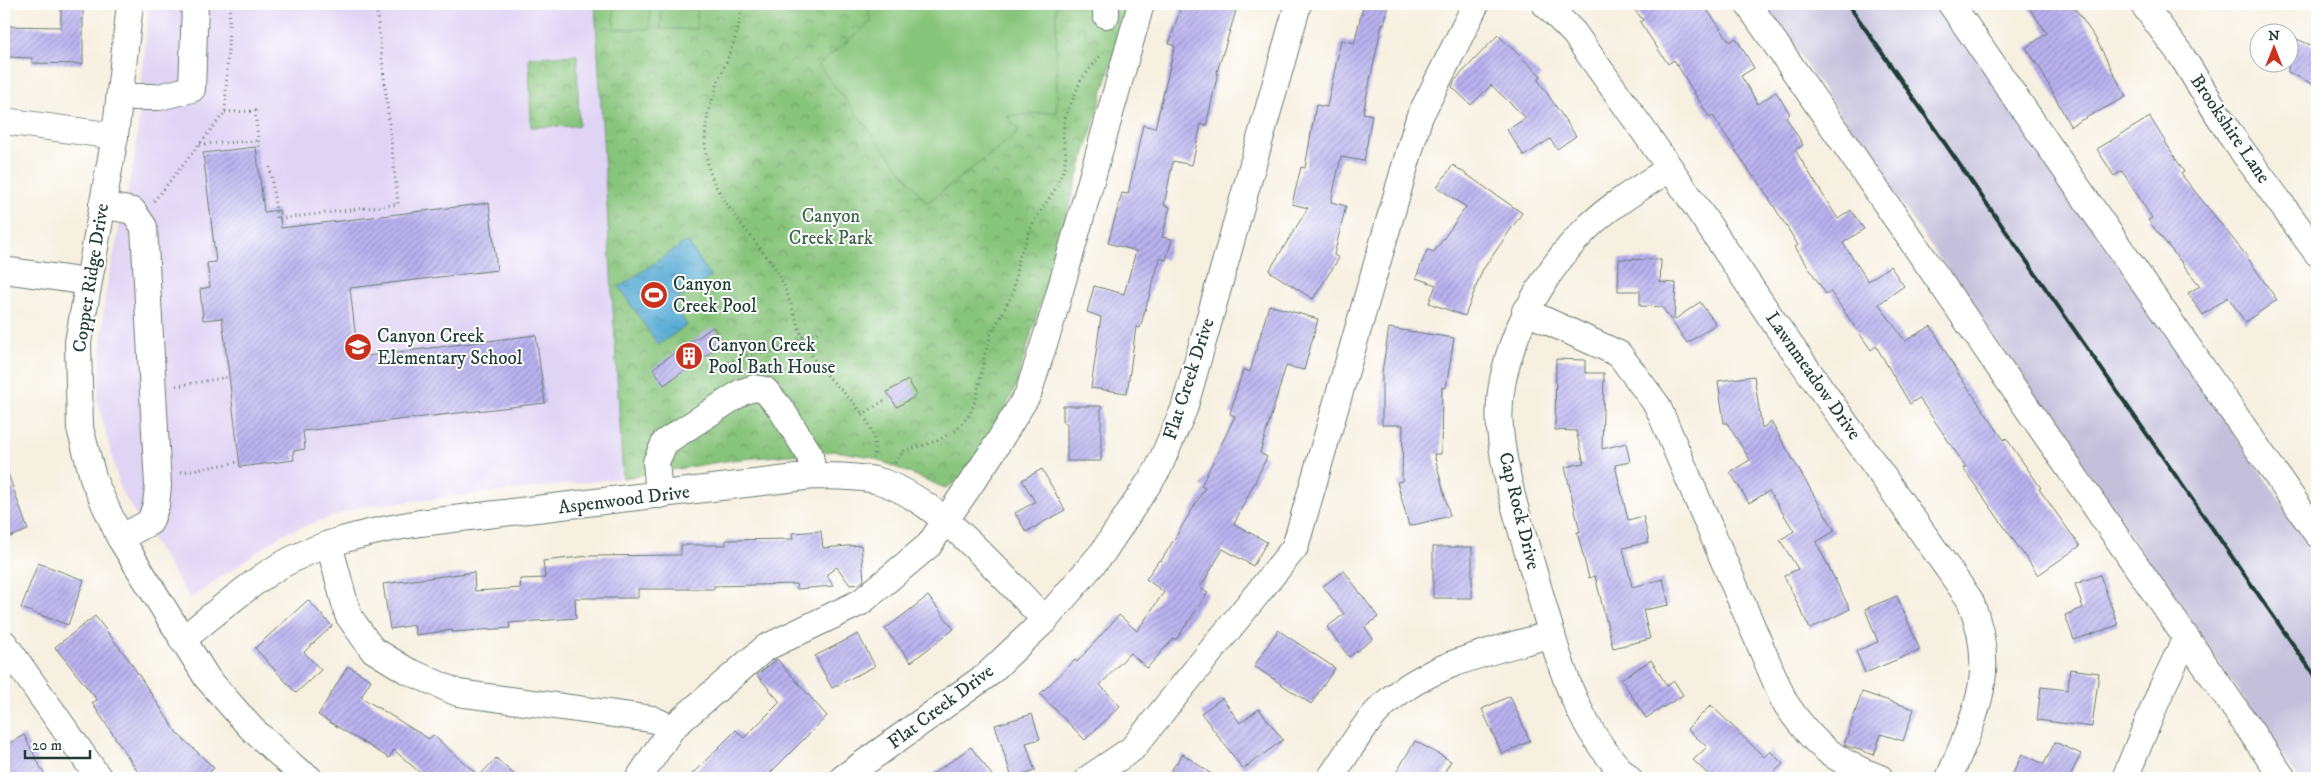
<svg xmlns="http://www.w3.org/2000/svg" width="2321" height="782" font-family="'IM FELL DW Pica',serif">
  <defs>
    <pattern id="park-crowns" width="20" height="18" patternUnits="userSpaceOnUse" patternTransform="scale(1.25)"><rect width="20" height="18" fill="#88c57b"/><path d="M2 6a3 3 0 1 1 6 0M12 15a3 3 0 1 1 6 0" fill="none" stroke="#6fa166"/></pattern>
    <pattern id="water-ripples" width="26" height="14" patternUnits="userSpaceOnUse" patternTransform="scale(1.25)"><rect width="26" height="14" fill="#5badd6"/><path d="M2 4q2-2 4 0t4 0M15 11q2-2 4 0t4 0" fill="none" stroke="#4b8eae"/></pattern>
    <pattern id="building-hatch" width="6" height="6" patternUnits="userSpaceOnUse" patternTransform="scale(1.25)"><rect width="6" height="6" fill="#bab2f0"/><path d="M-1 1l2-2M0 6l6-6M5 7l2-2" fill="none" stroke="#9792c3"/></pattern>
  </defs>
  <rect width="100%" height="100%" fill="#fff"/>
  <filter id="ink" filterUnits="userSpaceOnUse"><feTurbulence type="fractalNoise" baseFrequency=".02" numOctaves="2"/><feDisplacementMap in="SourceGraphic" scale="10" xChannelSelector="R" yChannelSelector="G"/><feConvolveMatrix kernelMatrix="1 2 1 2 8 2 1 2 1" color-interpolation-filters="sRGB"/></filter>
  <filter id="wash" filterUnits="userSpaceOnUse"><feTurbulence type="fractalNoise" baseFrequency=".0096" numOctaves="4" result="noise"/><feDisplacementMap in="SourceGraphic" scale="20" xChannelSelector="R" yChannelSelector="G"/><feGaussianBlur stdDeviation="1.12" result="paint"/><feColorMatrix in="noise" values="0 0 0 0 0 0 0 0 0 0 0 0 0 0 0 0 0 1.4 0 .05"/><feComposite in="paint" operator="in"/></filter>
  <g filter="url(#wash)">
    <rect width="100%" height="100%" fill="#f6f0e0"/>
    <polygon fill="#e0d4f4" points="149,4 595,4 623,478 359,507 283,534 190,599 121,491 97,399 105,295 135,155"/>
    <polygon fill="#c4c0db" points="1764,4 1938,4 2317,554 2317,778 2298,778"/>
    <g fill="url(#park-crowns)" stroke="#548158">
      <path d="M595 4H1129L1015 388C1002 415 973 478 945 488L871 457 836 451 731 460 623 478Z"/>
      <polygon points="577,55 579,126 531,127 529,57"/>
    </g>
    <g fill="#88c57b" stroke="#548158">
      <rect x="614" y="4" width="36" height="25"/>
      <rect x="661" y="4" width="36" height="25"/>
      <polygon points="866,4 1056,4 1057,112 1007,116 1019,132 927,203 818,65 872,21"/>
    </g>
    <polygon fill="url(#water-ripples)" stroke="#3d7585" points="687,241 711,277 672,303 687,325 658,345 619,287"/>
    <g id="blocks">
      <g fill="url(#building-hatch)">
        <polygon points="61,4 83,4 83,64 32,63 32,58 4,57 4,26 61,27"/>
        <polygon points="1182,4 1213,4 1236,11 1217,72 1218,73 1206,126 1201,124 1192,165 1173,161 1164,205 1170,207 1162,237 1172,239 1166,260 1160,258 1140,328 1136,327 1127,393 1091,388 1101,317 1087,312 1094,286 1124,294 1136,251 1108,243 1122,193 1128,194 1143,125 1155,128 1175,46 1169,44"/>
        <polygon points="1364,4 1389,4 1384,25 1382,24 1363,113 1372,115 1364,161 1341,157 1331,202 1346,206 1334,255 1339,258 1313,299 1269,271 1308,208 1292,204 1301,167 1305,168 1316,105 1327,107 1341,40 1354,43"/>
        <polygon points="1630,4 1703,4 1730,42 1736,38 1754,68 1741,76 1758,104 1776,92 1790,114 1786,117 1803,145 1795,150 1838,219 1851,210 1864,229 1843,243 1868,281 1890,266 1904,286 1879,304 1905,341 1931,326 1959,375 2004,440 2006,438 2041,488 2039,489 2080,546 2038,575 1963,468 1966,467 1919,398 1910,404 1876,346 1871,350 1830,291 1826,294 1795,247 1798,245 1755,176 1753,177 1713,116 1710,118 1674,60 1668,64 1640,22 1643,20"/>
        <polygon points="2026,4 2072,4 2096,39 2126,97 2070,126 2041,70 2026,48 2047,33"/>
        <polygon points="1498,35 1541,76 1538,80 1576,136 1557,149 1550,139 1524,156 1507,130 1526,118 1491,85 1471,105 1452,87 1455,80"/>
        <polygon points="2288,35 2317,48 2317,86 2288,72"/>
        <polygon points="2150,117 2184,172 2181,174 2245,254 2277,300 2245,322 2228,297 2203,315 2188,293 2200,286 2148,220 2152,218 2122,171 2114,176 2097,149"/>
        <polygon points="256,147 264,212 279,210 281,228 489,203 497,270 350,288 358,357 536,335 545,403 303,431 305,449 293,451 294,460 240,467 222,318 203,320 200,289 210,287 207,263 216,262 203,153"/>
        <polygon points="1453,165 1522,213 1482,271 1465,316 1429,303 1436,285 1416,278 1427,250 1434,252 1466,207 1437,187"/>
        <polygon points="1619,259 1661,260 1660,282 1676,283 1674,320 1700,302 1716,324 1687,343 1662,307 1640,306 1640,291 1618,291"/>
        <polygon points="1269,305 1318,319 1304,370 1286,366 1260,453 1267,457 1234,524 1267,542 1253,566 1223,549 1200,588 1208,593 1176,640 1174,638 1147,668 1130,653 1100,685 1120,706 1085,740 1040,694 1075,660 1077,662 1119,615 1137,631 1164,592 1146,579 1159,560 1161,561 1205,488 1201,486 1235,416 1230,414 1243,369 1250,372"/>
        <polygon points="713,327 724,343 664,385 653,368"/>
        <polygon points="1389,328 1454,338 1446,388 1442,387 1441,454 1434,454 1450,516 1409,526 1397,482 1402,481 1403,425 1382,425 1382,372"/>
        <polygon points="1556,359 1585,360 1585,373 1604,373 1602,449 1626,443 1630,462 1615,465 1628,520 1643,516 1649,542 1623,548 1632,587 1663,579 1669,605 1643,610 1650,639 1613,648 1595,576 1589,578 1577,532 1580,532 1565,467 1584,463 1576,431 1555,430"/>
        <polygon points="1754,376 1762,428 1771,422 1835,531 1816,542 1850,609 1810,629 1784,576 1798,569 1780,540 1794,531 1769,491 1749,503 1730,472 1750,460 1727,423 1724,423 1718,381"/>
        <polygon points="908,380 917,395 897,407 887,392"/>
        <polygon points="1063,406 1101,406 1101,461 1067,461 1067,423 1063,423"/>
        <polygon points="4,468 6,468 28,530 4,539"/>
        <polygon points="1042,469 1065,510 1026,532 1015,513 1035,502 1022,480"/>
        <polygon points="821,531 823,548 861,545 864,580 859,584 850,585 837,567 827,574 833,586 797,589 796,584 714,586 714,589 638,589 638,598 575,598 576,618 509,623 510,628 452,632 452,630 416,635 414,625 390,629 383,584 474,572 475,591 521,588 520,579 545,578 543,561 589,556 681,555 681,545 726,545 726,540 793,539 792,533"/>
        <rect x="1433" y="547" width="39" height="51"/>
        <polygon points="38,563 84,580 68,625 21,608"/>
        <polygon points="1344,571 1378,617 1365,627 1373,639 1349,657 1327,627 1344,614 1323,586"/>
        <polygon points="2100,575 2118,625 2074,640 2065,615 2083,608 2075,584"/>
        <polygon points="928,596 954,629 911,662 885,629"/>
        <polygon points="1897,596 1920,650 1865,673 1856,651 1878,642 1865,609"/>
        <polygon points="308,600 332,626 304,652 321,670 296,693 255,648"/>
        <polygon points="95,616 129,660 177,733 214,768 204,778 142,778 92,703 97,700 55,647"/>
        <polygon points="1278,630 1335,668 1311,704 1254,666"/>
        <polygon points="858,634 875,666 832,688 815,656"/>
        <polygon points="777,659 827,716 765,778 688,778 736,730 744,738 780,702 757,675"/>
        <polygon points="1651,660 1667,686 1674,681 1683,695 1646,718 1621,679"/>
        <polygon points="348,666 371,680 361,697 429,739 433,735 479,776 496,758 518,778 426,778 394,750 389,758 318,715"/>
        <polygon points="2070,669 2099,673 2092,727 2037,720 2041,687 2068,690"/>
        <polygon points="1862,692 1914,709 1903,741 1881,734 1874,755 1844,745"/>
        <polygon points="1510,696 1530,741 1502,754 1482,709"/>
        <polygon points="1222,698 1240,723 1259,709 1283,740 1243,769 1201,713"/>
        <polygon points="1711,705 1764,757 1770,751 1783,764 1768,778 1712,778 1693,760 1707,747 1687,729"/>
        <polygon points="1032,714 1040,739 1026,743 1035,771 1012,778 995,725"/>
        <polygon points="24,735 46,778 4,778 4,746"/>
        <polygon points="1415,741 1451,761 1441,778 1393,778"/>
        <polygon points="2055,742 2081,754 2070,776 2075,778 2011,778 2022,754 2044,764"/>
        <polygon points="971,747 994,778 927,778"/>
        <polygon points="1183,754 1217,778 1165,778"/>
      </g>
    </g>
  </g>
  <g filter="url(#ink)">
    <use href="#blocks" fill-opacity="0" stroke="#6a7c70" stroke-width="1"/>
    <g fill="none" stroke-linecap="round" stroke-linejoin="round">
      <g stroke="#6a7c70" stroke-width="28">
        <g id="minor">
          <polyline points="130,4 115,136 78,342 80,428 94,481 120,538 207,678 251,728 297,770 309,778"/>
          <polyline points="1106,4 1106,15"/>
          <path d="M1545 4 1574 33 1670 168 1776 325 1970 600C1999 671 1976 713 1949 778"/>
          <polyline points="1748,4 2283,778"/>
          <polyline points="1951,4 2317,534"/>
          <polyline points="2143,4 2181,55 2232,137 2317,253"/>
          <polyline points="121,97 159,97 192,89 195,4"/>
          <polyline points="4,121 115,136"/>
          <polyline points="102,205 133,211 144,227 158,486 156,505 150,522 120,538"/>
          <polyline points="4,270 88,282"/>
          <path d="M1525 311 1619 354 1657 405 1784 701C1812 743 1833 761 1880 778"/>
          <polyline points="659,495 656,462 665,442 742,392 754,388 765,390 781,409 810,455 813,476"/>
          <polyline points="329,544 348,615 372,649 406,670 458,693 652,719 672,728"/>
          <path d="M182 640C208 619 234 597 261 578 307 545 365 532 420 523L813 476C833 476 855 476 875 480 934 494 1002 576 1045 620"/>
          <polyline points="4,643 99,778"/>
          <polyline points="639,778 672,728 765,648 861,602 929,545 993,451 1028,394 1052,319 1141,4"/>
          <polyline points="843,778 987,675 1045,620 1103,552 1158,469 1184,409 1298,4"/>
          <polyline points="1089,778 1132,749 1295,547 1419,118 1476,4"/>
          <path d="M1330 778C1348 753 1364 722 1387 702 1433 662 1495 651 1552 634"/>
          <path d="M1628 778C1573 723 1560 663 1539 590 1524 537 1505 484 1500 429 1494 358 1538 276 1588 227 1612 204 1642 187 1670 168"/>
          <polyline points="2125,778 2162,688 2186,638"/>
        </g>
      </g>
      <g stroke="#6a7c70" stroke-width="3" stroke-dasharray="1 4" stroke-linecap="butt">
        <path d="M742 4C738 60 694 103 708 164 716 204 762 243 781 279 793 304 798 335 814 359 833 389 881 415 874 455"/>
        <polyline points="225,112 255,111 259,147"/>
        <polyline points="200,144 258,141"/>
        <polyline points="270,167 277,219 398,204 376,4"/>
        <polyline points="154,201 225,112 230,4"/>
        <polyline points="711,373 740,356 778,351 803,336 819,332"/>
        <polyline points="176,386 229,377"/>
        <polyline points="862,415 885,400"/>
        <polyline points="895,463 903,451 937,441 956,430 970,414 976,399 985,354 991,334 1013,293 1018,260 1034,221 1056,188 1064,168 1066,154 1063,135 1065,117 1081,80 1101,55"/>
        <polyline points="181,472 239,462"/>
      </g>
      <use href="#minor" stroke="#fff" stroke-width="26"/>
      <polyline stroke="#1f3d34" stroke-width="4" points="1848,4 2317,679"/>
    </g>
  </g>
  <defs>
    <g id="stadium-disc" transform="scale(1.4375)"><circle r="9.5" fill="#c8321e" stroke="#fff"/><path d="M0-5a6.5 5 0 1 0 0 10a6.5 5 0 1 0 0-10ZM-3.5-1.8h7v3.6h-7Z" fill="#fff"/></g>
    <g id="school-disc" transform="scale(1.4375)"><circle r="9.5" fill="#c8321e" stroke="#fff"/><path d="M0-5L7-2L0 1L-7-2ZM-4 1L0 2.5L4 1V4Q0 6-4 4Z" fill="#fff"/></g>
    <g id="building-disc" transform="scale(1.4375)"><circle r="9.5" fill="#c8321e" stroke="#fff"/><path d="M-4-6H4V6H1V3H-1V6H-4ZM-2.5-4.3h1.7v1.8h-1.7ZM.8-4.3h1.7v1.8H.8ZM-2.5-1h1.7V.8h-1.7ZM.8-1h1.7V.8H.8Z" fill="#fff"/></g>
  </defs>
  <g fill-rule="evenodd">
    <use href="#stadium-disc" x="654" y="295"/>
    <use href="#school-disc" x="358" y="347"/>
    <use href="#building-disc" x="689" y="356"/>
  </g>
  <g text-anchor="middle" dominant-baseline="central" stroke-width="4" stroke-linejoin="round" paint-order="stroke">
    <g font-size="19" fill="#1f3d34" stroke="#fff">
      <text transform="translate(2230 129) rotate(56)">Brookshire Lane</text>
      <text transform="translate(91 278) rotate(-81)">Copper Ridge Drive</text>
      <text transform="translate(1813 376) rotate(55)">Lawnmeadow Drive</text>
      <text transform="translate(1189 379) rotate(-72)">Flat Creek Drive</text>
      <text transform="translate(624 500) rotate(-7)">Aspenwood Drive</text>
      <text transform="translate(1519 511) rotate(76)">Cap Rock Drive</text>
      <text transform="translate(941 707) rotate(-37)">Flat Creek Drive</text>
    </g>
    <g font-size="19" fill="#3e6649" stroke="#fff">
      <text x="831" y="216">Canyon<tspan x="831" dy="22">Creek Park</tspan></text>
    </g>
    <g font-size="19" fill="#1f3d34" stroke="#fff" text-anchor="start">
      <text x="673" y="284">Canyon<tspan x="673" dy="22">Creek Pool</tspan></text>
      <text x="377" y="336">Canyon Creek<tspan x="377" dy="22">Elementary School</tspan></text>
      <text x="708" y="345">Canyon Creek<tspan x="708" dy="22">Pool Bath House</tspan></text>
    </g>
  </g>
  <rect width="2321" height="782" fill="none" stroke="#fff" stroke-width="20"/>
  <g transform="translate(2274 48)"><circle r="24" fill="#ffffff" stroke="#a5b1ae"/>
  <path d="M0-4L9 19L0 12L-9 19Z" fill="#c8321e"/>
  <text y="-8" font-size="14" font-weight="bold" text-anchor="middle" fill="#1f3d34">N</text>
  </g>
  <path d="M25 750v8h65v-8" fill="none" stroke="#1f3d34" stroke-width="2.5"/>
  <text x="32" y="750" font-size="15" fill="#1f3d34" stroke="#ffffff" stroke-width="4" paint-order="stroke">20 m</text>
</svg>
